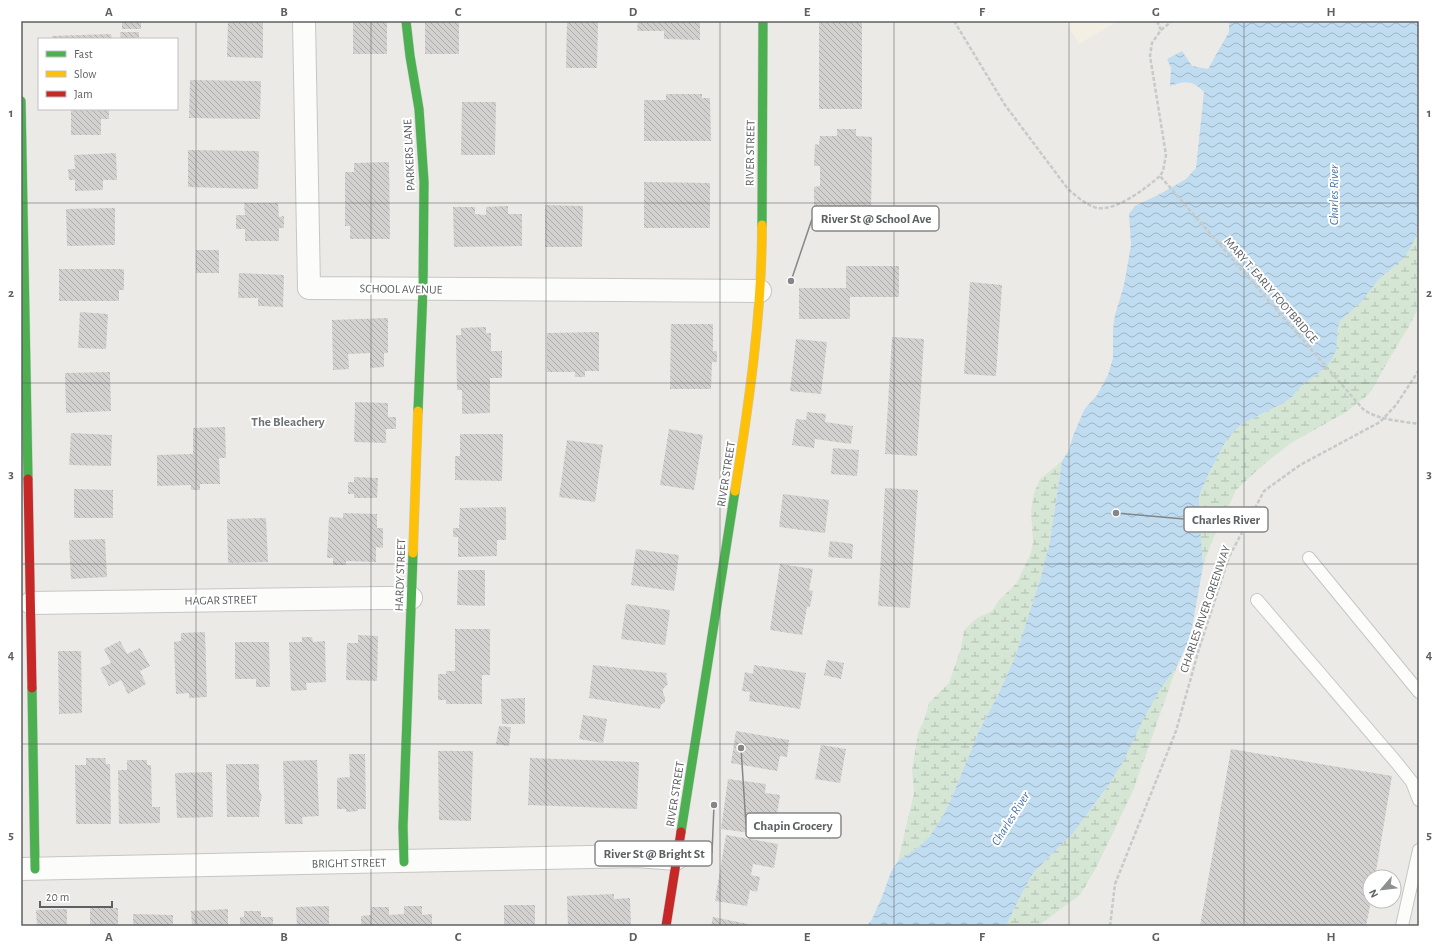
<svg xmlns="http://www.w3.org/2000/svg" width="1440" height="947" font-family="'Alegreya Sans',sans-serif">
  <defs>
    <pattern id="wetland-marsh" width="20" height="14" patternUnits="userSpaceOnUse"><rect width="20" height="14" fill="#d6e6d4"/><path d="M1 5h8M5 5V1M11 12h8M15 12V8" fill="none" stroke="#b1beb0"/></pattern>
    <pattern id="water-waves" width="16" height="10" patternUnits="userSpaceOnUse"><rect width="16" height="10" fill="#c0dcf0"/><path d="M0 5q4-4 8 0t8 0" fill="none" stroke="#9fb6c6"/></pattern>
    <pattern id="building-back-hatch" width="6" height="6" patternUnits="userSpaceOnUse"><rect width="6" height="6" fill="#d2d1cf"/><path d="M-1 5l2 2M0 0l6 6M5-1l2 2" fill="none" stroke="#aeadac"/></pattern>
  </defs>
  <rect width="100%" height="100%" fill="#ebeae7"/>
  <polygon fill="#f3efe2" points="1065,21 1118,21 1079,44"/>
  <g fill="url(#wetland-marsh)">
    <polygon points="1419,228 1419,307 1408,328 1385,366 1375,385 1368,395 1346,412 1291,443 1263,465 1236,490 1210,546 1203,566 1199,510 1199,496 1209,473 1226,441 1240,425 1285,402 1293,396 1300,387 1320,372 1337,341 1338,328 1340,321 1379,279 1402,260 1417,234"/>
    <polygon points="1062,461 1050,541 1041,577 1015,657 998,695 979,731 952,797 943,816 930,836 919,847 898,861 914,793 912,771 918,733 925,718 929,703 949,683 961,648 964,630 977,618 992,611 999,600 1016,584 1031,553 1033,542 1031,511 1034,493 1040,479"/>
    <polygon points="1177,666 1133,791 1096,868 1080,895 1038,926 1006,926 1022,893 1034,872 1089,812 1110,783 1124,760 1142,722 1158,693"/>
  </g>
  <path fill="url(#water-waves)" d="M1229 21H1419V228L1417 234 1411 247 1402 260 1379 279 1361 302 1340 321 1338 328 1336 351 1330 362 1320 372 1300 387 1293 396 1285 402 1240 425 1226 441 1209 473 1199 496V510L1203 566 1192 628 1187 644 1177 666 1158 693 1142 722 1124 760 1110 783 1073 833 1034 872 1022 893 1006 926H867L872 919 882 897 891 872 898 861 919 847 930 836 943 816 952 797 979 731 998 695 1015 657 1041 577 1050 541 1062 461 1069 450 1073 436 1084 410 1097 395 1108 375 1113 358V329L1115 315 1124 285 1131 245 1129 214 1135 206 1160 194 1186 179 1196 168 1204 92C1191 79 1186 81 1170 86L1171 68 1167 59 1182 51 1192 66 1208 69 1229 32Z"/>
  <g fill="url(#building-back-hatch)">
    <rect x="122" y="21" width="19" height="8"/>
    <polygon points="228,21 263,21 263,58 227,57"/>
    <rect x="353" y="21" width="34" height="33"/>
    <rect x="425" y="21" width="34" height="33"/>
    <polygon points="567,21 598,21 597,68 566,68"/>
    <polygon points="638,21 700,21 700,40 664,39 664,31 637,31"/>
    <rect x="819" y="21" width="43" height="88"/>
    <polygon points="120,32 139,32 139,39 121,39"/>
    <polygon points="111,34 112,39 52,39 52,36"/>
    <polygon points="190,80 261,81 260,119 189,118"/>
    <polygon points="666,94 702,94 702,98 710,98 711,141 644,141 644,100 666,100"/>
    <polygon points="462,102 496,102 495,155 461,155"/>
    <polygon points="71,109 109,109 109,119 101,119 101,135 71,135"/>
    <polygon points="837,129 856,129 856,136 872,137 871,217 858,216 857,224 836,223 836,217 820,216 820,208 814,208 814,187 820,186 820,166 814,166 815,144 819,145 820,136 837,136"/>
    <polygon points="188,150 259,151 258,189 188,187"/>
    <polygon points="116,153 117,180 103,180 103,190 75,191 75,180 69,180 68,169 75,169 74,155"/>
    <polygon points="389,162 390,239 350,239 350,226 345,226 345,172 354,172 354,163"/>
    <polygon points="644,182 710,183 710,228 644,228"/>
    <polygon points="244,203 278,203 279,217 284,216 284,228 279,228 279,241 245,241 245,229 236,229 236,215 245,215"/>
    <polygon points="545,205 583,206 582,247 545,247"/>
    <polygon points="508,206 508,214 522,214 522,246 454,247 453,207 475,207 475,214 486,215 486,207"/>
    <polygon points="115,208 115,245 67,246 66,209"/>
    <rect x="196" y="250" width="23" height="23"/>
    <polygon points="846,266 899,266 899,297 850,297 850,319 799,319 799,288 846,288"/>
    <polygon points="59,269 124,269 124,290 119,290 119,301 59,301"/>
    <polygon points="239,273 284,275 283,307 258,306 258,298 238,298"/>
    <polygon points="970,282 1002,285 996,376 964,374"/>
    <polygon points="80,312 108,314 106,349 78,348"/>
    <polygon points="388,318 388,353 384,353 384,367 370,368 370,353 348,354 349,369 333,370 332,320"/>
    <polygon points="671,324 713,324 713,351 717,351 717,362 712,362 711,389 670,389"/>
    <polygon points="486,327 486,333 491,333 491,351 502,351 502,378 490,378 490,413 462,414 462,390 457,390 456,335 461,335 461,328"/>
    <polygon points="599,332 599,371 585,371 585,377 575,377 575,372 547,372 547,333"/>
    <polygon points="892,337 924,339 917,456 885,454"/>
    <polygon points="796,339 827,342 821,394 790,391"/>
    <polygon points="110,372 111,411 66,413 65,373"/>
    <polygon points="355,402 388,403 388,417 396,417 396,429 386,429 386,443 354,442"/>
    <polygon points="807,412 826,414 825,422 853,426 851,444 815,439 814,448 792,445 796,419 806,420"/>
    <polygon points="225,427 226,458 219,458 220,484 200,484 200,490 191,490 191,485 157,486 157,455 193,454 193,428"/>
    <polygon points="669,429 703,435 694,490 660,485"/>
    <polygon points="71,433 112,435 111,466 69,465"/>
    <polygon points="460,434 503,434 502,481 455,480 455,456 460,456"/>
    <polygon points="567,440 603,445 595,502 559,497"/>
    <polygon points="833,448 859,450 857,476 831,474"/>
    <polygon points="354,477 378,478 377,498 354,498 354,494 348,494 348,482 354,482"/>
    <polygon points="885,488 918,490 910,608 878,606"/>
    <polygon points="74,489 113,490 113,518 74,518"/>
    <polygon points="783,494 829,500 825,533 779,527"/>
    <polygon points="506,507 506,540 497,540 497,556 458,557 458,537 453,537 453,528 459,528 460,508"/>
    <polygon points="343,513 377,514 377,528 383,528 383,548 376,547 376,562 346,561 346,565 333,565 333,558 327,558 329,517 343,518"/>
    <polygon points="266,518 268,562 228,563 227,519"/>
    <polygon points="105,539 107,577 71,579 69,540"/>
    <polygon points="830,541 853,544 852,559 828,557"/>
    <polygon points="636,549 679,555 674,591 631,585"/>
    <polygon points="780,564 813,569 809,590 813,591 810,607 807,607 802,635 770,630"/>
    <polygon points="458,570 485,570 485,606 457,605"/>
    <polygon points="626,604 670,610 665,645 621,639"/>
    <polygon points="455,629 490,629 490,675 482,675 482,704 446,704 446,700 438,700 438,674 446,674 446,671 455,671"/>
    <polygon points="205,632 207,697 189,698 189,693 176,694 174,642 181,641 181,633"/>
    <polygon points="358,635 378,636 377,681 346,680 347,643 358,643"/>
    <polygon points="302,637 312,637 313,642 325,641 326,682 306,683 307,690 291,691 289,642 302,642"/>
    <polygon points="120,641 127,654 140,648 150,666 140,671 146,684 128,694 121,680 109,686 100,668 111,663 104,649"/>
    <polygon points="235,642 269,642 270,687 256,687 256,679 235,679"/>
    <polygon points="58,651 81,651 82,713 59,714"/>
    <polygon points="827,660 844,663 841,679 824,675"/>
    <polygon points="593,665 667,673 666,677 668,684 663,689 663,693 665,697 665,702 661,705 660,709 589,698"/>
    <polygon points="754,665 806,673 800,709 749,701 750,692 742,691 745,672 753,674"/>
    <polygon points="525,698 525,724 502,724 501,699"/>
    <polygon points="583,715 607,719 603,743 579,739"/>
    <polygon points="499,726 511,727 509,746 496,744"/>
    <polygon points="736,731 789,740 787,757 780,756 777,771 731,763"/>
    <polygon points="821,745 846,749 840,783 815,779"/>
    <polygon points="1231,749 1392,776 1375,877 1370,877 1371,901 1366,926 1200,926"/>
    <polygon points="438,751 473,751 471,821 439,820"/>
    <polygon points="349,754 365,754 366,809 358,809 358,811 346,812 346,809 337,809 337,778 350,777"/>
    <polygon points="86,758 105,758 106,764 110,764 111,824 76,824 75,765 86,765"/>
    <polygon points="530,758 639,762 637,809 528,805"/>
    <polygon points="127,760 147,760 147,765 151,765 152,807 160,807 160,823 119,824 118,770 127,770"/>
    <polygon points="317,760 319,816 302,817 303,824 285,824 283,761"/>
    <polygon points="226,764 259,764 259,789 262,797 260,803 259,817 227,817"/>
    <polygon points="212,772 213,817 177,818 175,773"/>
    <polygon points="728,779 766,784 765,793 780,795 775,827 759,825 758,834 721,829"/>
    <polygon points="726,835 778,844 774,868 753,864 751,875 760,877 757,892 750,890 747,906 715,901"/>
    <polygon points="614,894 614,899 630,898 631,926 568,926 567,896"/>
    <rect x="504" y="905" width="31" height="21"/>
    <polygon points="329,906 329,926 297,926 296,907"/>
    <polygon points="404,906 422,906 422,915 432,914 432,926 361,926 361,916 371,915 371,907 389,907 389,915 404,914"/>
    <rect x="90" y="908" width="28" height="18"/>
    <polygon points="67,909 67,926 37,926 36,910"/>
    <polygon points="228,909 228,926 192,926 191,911"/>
    <polygon points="244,911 261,911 261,917 273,917 273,926 240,926 240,917 244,917"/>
    <polygon points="133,914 173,915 173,926 133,926"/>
    <polygon points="713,917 748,924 747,926 711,926"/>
  </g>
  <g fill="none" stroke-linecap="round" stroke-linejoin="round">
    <g stroke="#c6c6c6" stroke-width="14">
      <g id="lane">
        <polyline points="1309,558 1419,692"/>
        <polyline points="1257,600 1396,762 1412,782 1419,800"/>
        <polyline points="1402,926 1419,850"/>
      </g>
    </g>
    <g stroke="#c6c6c6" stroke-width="24">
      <g id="street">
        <polyline points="304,21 309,288 760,291"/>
        <polyline points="31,603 382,598 411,598"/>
        <polyline points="21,869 637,856 676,859"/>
      </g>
    </g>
    <g stroke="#c8c8c8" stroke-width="10">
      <g id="fast">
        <polyline points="406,21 410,56 419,109 424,182 423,289 418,411"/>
        <polyline points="21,101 28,479"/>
        <polyline points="762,225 763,21"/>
        <polyline points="32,688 35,869"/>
        <polyline points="681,832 735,491"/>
        <polyline points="404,862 403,827 413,553"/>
      </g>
    </g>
    <g stroke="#c8c8c8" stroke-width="10">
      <g id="slow">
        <path d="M735 491C749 403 762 314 762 225"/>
        <polyline points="413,553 418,411"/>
      </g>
    </g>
    <g stroke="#c8c8c8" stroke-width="10">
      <g id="jam">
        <polyline points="28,479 32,688"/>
        <polyline points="666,926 681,832"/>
      </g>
    </g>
    <g stroke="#c6cac8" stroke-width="2.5" stroke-dasharray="4 2" stroke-linecap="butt">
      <path d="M954 21 1005 105 1068 189C1076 196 1086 205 1097 208 1117 211 1146 188 1160 176"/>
      <path d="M1157 21 1161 30 1152 43 1150 56 1166 155 1163 171 1160 176 1363 409C1377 420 1401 421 1419 424"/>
      <polyline points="1161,30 1172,21"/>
      <polyline points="1110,926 1115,884 1176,731 1199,649 1229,557 1264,491 1300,465 1380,422 1396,405 1419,370"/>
    </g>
    <use href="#lane" stroke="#fcfcfb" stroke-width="12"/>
    <use href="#street" stroke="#fcfcfb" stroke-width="22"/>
    <use href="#fast" stroke="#4caf50" stroke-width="9"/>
    <use href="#slow" stroke="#ffc107" stroke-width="9"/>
    <use href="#jam" stroke="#c62828" stroke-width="9"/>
  </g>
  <path fill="none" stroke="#5d6063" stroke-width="1" stroke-opacity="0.55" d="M196 21V926M371 21V926M546 21V926M720 21V926M894 21V926M1069 21V926M1244 21V926M21 203H1419M21 383H1419M21 564H1419M21 744H1419"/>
  <g text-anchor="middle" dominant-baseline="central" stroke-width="4" stroke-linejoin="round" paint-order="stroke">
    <g font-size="12" fill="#5d6063" stroke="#fff">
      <text transform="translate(750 153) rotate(-89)">RIVER STREET</text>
      <text transform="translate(409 155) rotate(-93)">PARKERS LANE</text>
      <text transform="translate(401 289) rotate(1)">SCHOOL AVENUE</text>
      <text transform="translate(1271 290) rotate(49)">MARY T. EARLY FOOTBRIDGE</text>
      <text transform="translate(726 474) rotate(-81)">RIVER STREET</text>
      <text transform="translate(400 575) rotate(-88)">HARDY STREET</text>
      <text transform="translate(221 600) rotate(-1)">HAGAR STREET</text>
      <text transform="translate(1205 609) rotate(-71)">CHARLES RIVER GREENWAY</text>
      <text transform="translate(675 794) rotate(-81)">RIVER STREET</text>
      <text transform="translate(349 863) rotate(-1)">BRIGHT STREET</text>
    </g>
    <g font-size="13" font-style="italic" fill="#4d78a4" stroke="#fff">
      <text transform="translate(1334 195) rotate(-90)">Charles River</text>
      <text transform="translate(1011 819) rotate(-58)">Charles River</text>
    </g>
    <g font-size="13" font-weight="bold" fill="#6e7275" stroke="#fff">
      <text x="288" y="422">The Bleachery</text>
    </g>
  </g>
  <path fill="none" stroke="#858688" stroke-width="1.5" d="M791 281L812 219M1116 513L1184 519M741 748L746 825M714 805L712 853"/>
  <g fill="#858688" stroke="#fff" stroke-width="1.5">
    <circle cx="791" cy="281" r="4"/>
    <circle cx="1116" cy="513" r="4"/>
    <circle cx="741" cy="748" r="4"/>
    <circle cx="714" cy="805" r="4"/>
  </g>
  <g fill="#fff" stroke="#858688" stroke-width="1.5">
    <rect x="812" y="206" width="127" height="25" rx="4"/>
    <rect x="1184" y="507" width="84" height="25" rx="4"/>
    <rect x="746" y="813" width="95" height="25" rx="4"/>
    <rect x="595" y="841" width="117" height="25" rx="4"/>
  </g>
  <g font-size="13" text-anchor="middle" font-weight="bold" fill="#5d6063">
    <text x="876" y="223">River St @ School Ave</text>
    <text x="1226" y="524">Charles River</text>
    <text x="793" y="830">Chapin Grocery</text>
    <text x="654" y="858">River St @ Bright St</text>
  </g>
  <rect width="1440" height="947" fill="none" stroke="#ffffff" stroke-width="44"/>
  <rect x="38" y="38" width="140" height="72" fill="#ffffff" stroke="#bebfc1"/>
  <rect x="46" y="51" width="20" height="6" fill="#4caf50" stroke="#bebfc1"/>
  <text x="74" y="58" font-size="12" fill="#5d6063">Fast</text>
  <rect x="46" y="71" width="20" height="6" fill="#ffc107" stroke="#bebfc1"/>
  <text x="74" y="78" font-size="12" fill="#5d6063">Slow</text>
  <rect x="46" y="91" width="20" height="6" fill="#c62828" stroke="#bebfc1"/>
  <text x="74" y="98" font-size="12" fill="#5d6063">Jam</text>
  <g transform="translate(1382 889) rotate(242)"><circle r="19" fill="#ffffff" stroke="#bebfc1"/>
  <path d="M0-3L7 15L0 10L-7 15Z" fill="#8f9091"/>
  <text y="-6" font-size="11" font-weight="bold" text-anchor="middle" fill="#5d6063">N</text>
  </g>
  <path d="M40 901v6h72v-6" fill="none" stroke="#5d6063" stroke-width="2"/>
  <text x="46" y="901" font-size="12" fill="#5d6063" stroke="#ffffff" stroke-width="3" paint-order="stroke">20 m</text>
  <rect x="22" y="22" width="1396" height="903" fill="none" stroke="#5d6063" stroke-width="1.5"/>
  <g font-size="13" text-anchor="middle" font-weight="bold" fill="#5d6063">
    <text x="109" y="16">A</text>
    <text x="284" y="16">B</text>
    <text x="458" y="16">C</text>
    <text x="633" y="16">D</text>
    <text x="807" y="16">E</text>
    <text x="982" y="16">F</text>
    <text x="1156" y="16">G</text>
    <text x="1331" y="16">H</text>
    <text x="11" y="117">1</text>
    <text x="1429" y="117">1</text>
    <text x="11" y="297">2</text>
    <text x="1429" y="297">2</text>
    <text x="11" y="478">3</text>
    <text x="1429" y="478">3</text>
    <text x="11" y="659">4</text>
    <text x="1429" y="659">4</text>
    <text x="11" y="839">5</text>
    <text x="1429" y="839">5</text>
    <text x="109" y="941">A</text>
    <text x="284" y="941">B</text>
    <text x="458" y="941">C</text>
    <text x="633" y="941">D</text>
    <text x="807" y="941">E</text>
    <text x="982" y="941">F</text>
    <text x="1156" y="941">G</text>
    <text x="1331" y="941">H</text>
  </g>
</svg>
